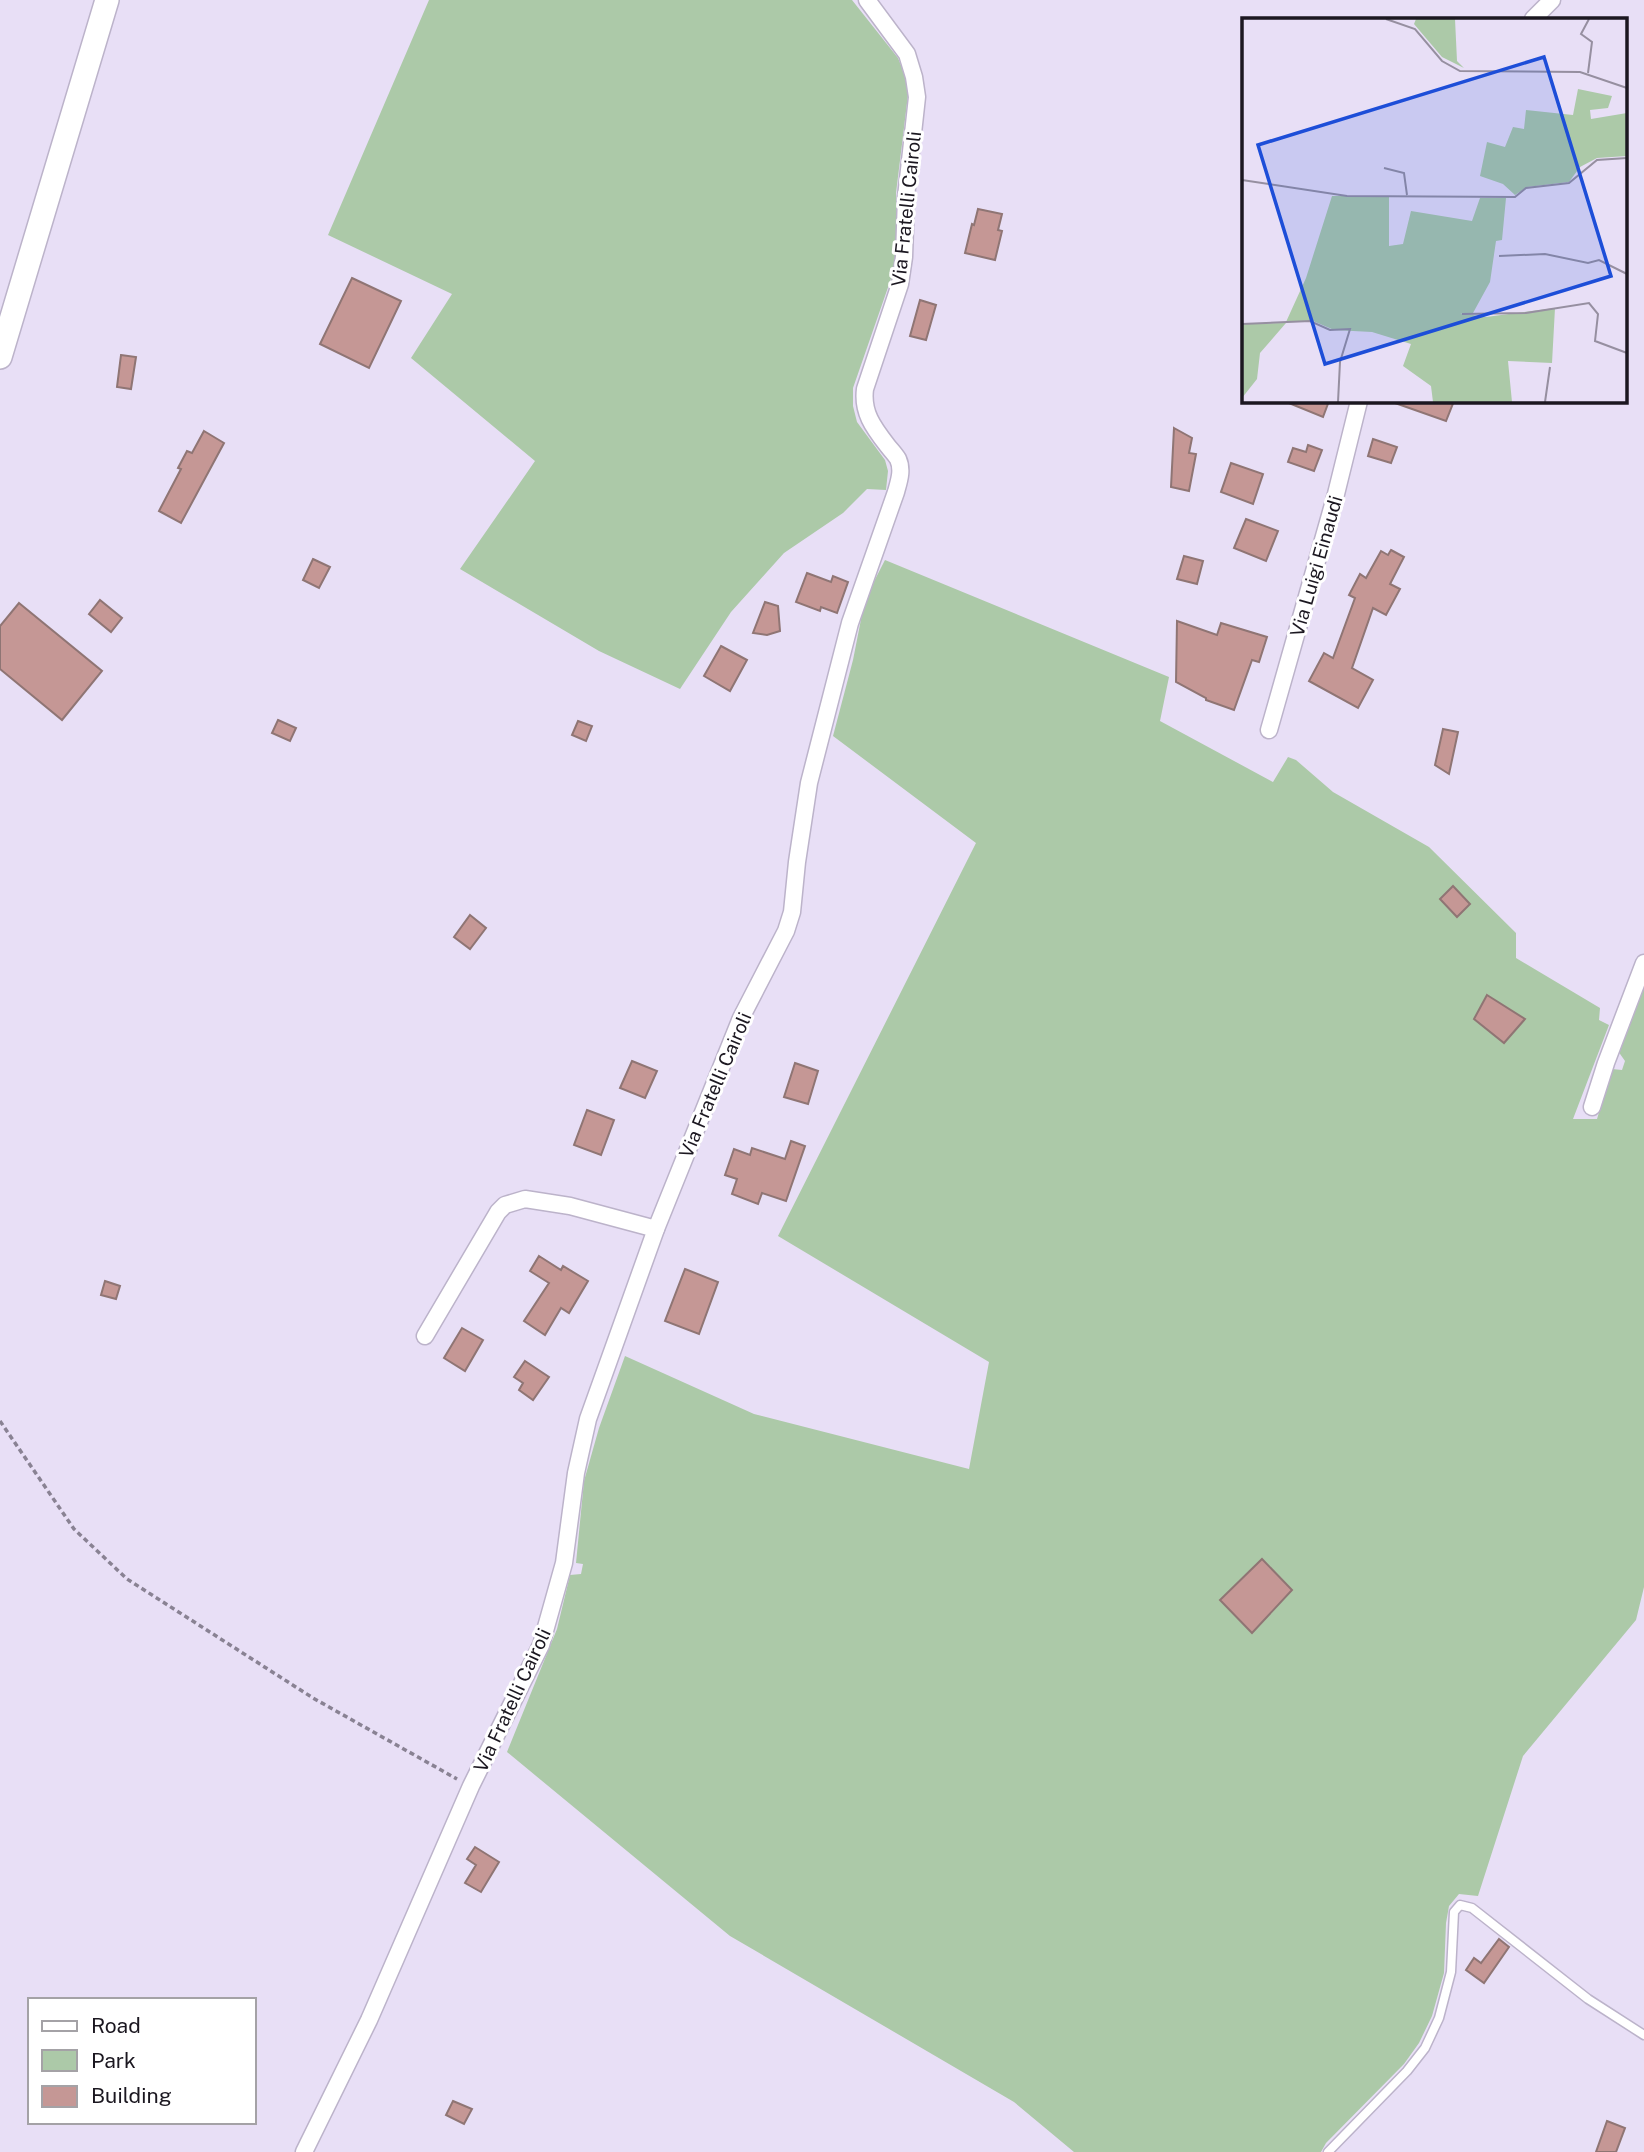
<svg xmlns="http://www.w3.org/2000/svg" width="1644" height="2152" font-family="'Public Sans',sans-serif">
  <rect width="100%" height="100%" fill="#e8dff6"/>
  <g fill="#acc9a8">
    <polygon points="429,0 852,0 898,58 905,75 908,95 896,193 897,253 893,273 853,388 853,406 857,422 885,460 888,471 886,490 867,489 843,513 784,553 731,612 680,689 599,651 460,569 535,461 411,358 452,294 328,235"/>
    <polygon points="885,560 1169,677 1160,721 1273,782 1288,757 1296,760 1333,792 1429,847 1516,933 1516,958 1600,1008 1599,1020 1609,1025 1573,1119 1597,1119 1612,1069 1622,1070 1625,1061 1618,1051 1644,983 1644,1587 1636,1620 1523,1756 1478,1896 1459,1894 1449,1906 1446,1923 1444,1973 1432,2016 1419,2043 1404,2064 1326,2143 1321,2152 1074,2152 1014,2102 730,1936 507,1752 557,1629 570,1575 581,1574 583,1564 576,1563 584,1481 599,1428 625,1356 754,1414 969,1469 989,1362 778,1236 976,843 833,736 853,660 865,599"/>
  </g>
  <g fill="#c59795" stroke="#8f7574" stroke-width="2">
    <polygon points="978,209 1002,214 998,230 1002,231 995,260 965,253 972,224 974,225"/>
    <polygon points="352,278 401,301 369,368 320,344"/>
    <polygon points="920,300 936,305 926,340 910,336"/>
    <polygon points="121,355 136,357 131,389 117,387"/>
    <polygon points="1284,401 1329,401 1323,417"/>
    <polygon points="1395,401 1454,401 1446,421 1395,403"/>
    <polygon points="1174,428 1192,438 1189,453 1196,454 1189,491 1171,487"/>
    <polygon points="204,431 224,443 181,523 159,511 181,469 178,468 187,451 192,453"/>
    <polygon points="1373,439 1397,447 1391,463 1368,456"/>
    <polygon points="1308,445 1322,450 1314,471 1288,462 1293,448 1306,452"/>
    <polygon points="1231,463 1263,474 1253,504 1221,492"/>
    <polygon points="1246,519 1278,531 1266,561 1234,548"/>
    <polygon points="1391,550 1404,557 1390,584 1400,589 1386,615 1373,608 1352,668 1373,680 1358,708 1309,681 1324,653 1333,658 1355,598 1349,595 1360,574 1366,578 1381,551 1388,555"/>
    <polygon points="1184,556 1203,561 1197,584 1177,579"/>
    <polygon points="313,559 330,567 319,588 303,580"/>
    <polygon points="807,573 831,582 833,576 848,582 837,613 821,607 820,611 796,602"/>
    <polygon points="100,600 122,618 111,632 89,614"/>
    <polygon points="765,602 778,606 780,631 767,635 753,633"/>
    <polygon points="19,603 102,671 62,720 0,669 0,626"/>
    <polygon points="1177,621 1217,635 1221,623 1267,637 1259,662 1252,660 1234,710 1206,700 1206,698 1176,682"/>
    <polygon points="721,646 747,660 730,691 704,676"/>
    <polygon points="278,720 296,728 290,741 272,733"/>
    <polygon points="578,721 592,726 586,741 572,735"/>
    <polygon points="1443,729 1458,732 1449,774 1435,765"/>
    <polygon points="1453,886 1470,904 1457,917 1440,899"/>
    <polygon points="470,915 486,928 470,949 454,937"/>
    <polygon points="1487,995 1525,1019 1504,1043 1474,1019"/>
    <polygon points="632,1061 657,1071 645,1098 620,1088"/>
    <polygon points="795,1063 818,1071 808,1104 784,1097"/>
    <polygon points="587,1110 614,1120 601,1155 574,1145"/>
    <polygon points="791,1141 805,1146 786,1201 762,1193 758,1204 732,1194 737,1179 725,1175 734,1149 750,1155 752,1148 785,1159"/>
    <polygon points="539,1256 561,1270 563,1266 588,1281 569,1313 561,1308 545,1335 524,1321 549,1283 530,1271"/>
    <polygon points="685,1269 718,1282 699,1334 665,1321"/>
    <polygon points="105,1281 120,1286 116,1299 101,1295"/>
    <polygon points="462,1328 483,1340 465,1371 444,1358"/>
    <polygon points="525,1361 549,1377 533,1400 519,1390 523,1383 514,1377"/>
    <polygon points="1262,1559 1292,1590 1252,1633 1220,1600"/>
    <polygon points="475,1847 499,1862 481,1892 465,1883 476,1865 467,1859"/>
    <polygon points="1499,1939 1509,1947 1484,1983 1466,1970 1474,1958 1481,1963"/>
    <polygon points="453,2101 472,2109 464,2124 446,2115"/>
    <polygon points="1607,2121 1625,2128 1616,2152 1596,2152"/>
  </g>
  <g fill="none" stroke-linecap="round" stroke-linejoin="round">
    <g stroke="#bcb3ca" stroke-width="11">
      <polyline id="lane" points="1328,2152 1407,2071 1425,2048 1439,2018 1451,1972 1454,1912 1460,1905 1472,1908 1588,1999 1644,2035"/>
    </g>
    <g stroke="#bcb3ca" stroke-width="19">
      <g id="street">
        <polyline points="1533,19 1552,0"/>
        <polyline points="1269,730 1336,494 1359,401"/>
        <polyline points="1592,1107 1606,1063 1644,963"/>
        <polyline points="425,1336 498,1212 505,1205 525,1199 570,1206 656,1229"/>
        <path d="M304 2152 369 2020 471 1786 541 1645 564 1563 576 1473 588 1419 656 1229 741 1018 786 931 792 912 797 862 809 783 850 623 896 492C899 481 903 470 898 459 895 454 890 449 887 445 873 427 862 412 865 389L900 284 904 257 906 197 917 97 914 77 907 54 867 0"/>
      </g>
    </g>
    <g stroke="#bcb3ca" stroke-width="26">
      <polyline id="secondary" points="0,357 107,0"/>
    </g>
    <polyline stroke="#898293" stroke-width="3.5" stroke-dasharray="5 3.5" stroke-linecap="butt" points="0,1421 74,1529 127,1579 313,1698 457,1779"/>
    <use href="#lane" stroke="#fff" stroke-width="8"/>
    <use href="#street" stroke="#fff" stroke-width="16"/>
    <use href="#secondary" stroke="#fff" stroke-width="23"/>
  </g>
  <g text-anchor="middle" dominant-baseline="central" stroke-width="6" stroke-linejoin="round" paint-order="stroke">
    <g font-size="19" fill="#1b1720" stroke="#fff">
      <text transform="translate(906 209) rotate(-84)">Via Fratelli Cairoli</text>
      <text transform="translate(1316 566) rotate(-74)">Via Luigi Einaudi</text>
      <text transform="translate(715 1085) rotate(-67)">Via Fratelli Cairoli</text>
      <text transform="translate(512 1700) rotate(-65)">Via Fratelli Cairoli</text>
    </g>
  </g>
  <g transform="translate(1242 18)">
    <rect width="385" height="385" fill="#e8dff6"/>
    <path d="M174 1H213L215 43 222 50 200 39 172 6ZM336 71 370 78 366 90 348 92 349 101 385 95V138L355 140 338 149 327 164 285 169 273 177 261 166 238 158 245 124 263 129 271 109 282 111 284 92 331 97ZM90 178H147V228L161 226 169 193 230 203 238 180H264L260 222 254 223 248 264 231 295H218L244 299 313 290 310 345 266 343 270 384H191L189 368 161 348 169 326 130 314 92 312 71 303 44 304 64 260ZM44 305 18 335 15 361 0 380V306Z" fill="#acc9a8"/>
    <path fill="none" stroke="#968fa0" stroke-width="2" d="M144 1 173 11 200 43 218 53 338 54 385 70M346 55 350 24 339 16 347 1M142 150 162 155 165 177M0 162 105 178 273 179 284 170 327 165 355 142 385 140M257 238 303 236 346 245 357 242 385 256M220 296 284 295 347 285 356 296 353 323 385 335M0 306 68 303 88 312 108 311 98 344 96 384M303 384 308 349"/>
    <path fill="#1d4ed8" fill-opacity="0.15" stroke="#1d4ed8" stroke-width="3.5" d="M302 39 369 258 83 346 16 127Z"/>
    <rect width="385" height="385" fill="none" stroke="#1b1720" stroke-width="3.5"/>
  </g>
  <rect x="28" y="1998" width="228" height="126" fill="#ffffff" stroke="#a4a2a6" stroke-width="2"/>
  <rect x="42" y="2021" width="35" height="10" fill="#ffffff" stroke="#a4a2a6" stroke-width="2"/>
  <text x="91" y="2033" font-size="21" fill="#1b1720">Road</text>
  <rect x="42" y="2050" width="35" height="21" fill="#acc9a8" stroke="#a4a2a6" stroke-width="2"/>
  <text x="91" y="2068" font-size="21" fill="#1b1720">Park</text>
  <rect x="42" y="2086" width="35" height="21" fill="#c59795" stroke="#a4a2a6" stroke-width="2"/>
  <text x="91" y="2103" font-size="21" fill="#1b1720">Building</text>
</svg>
